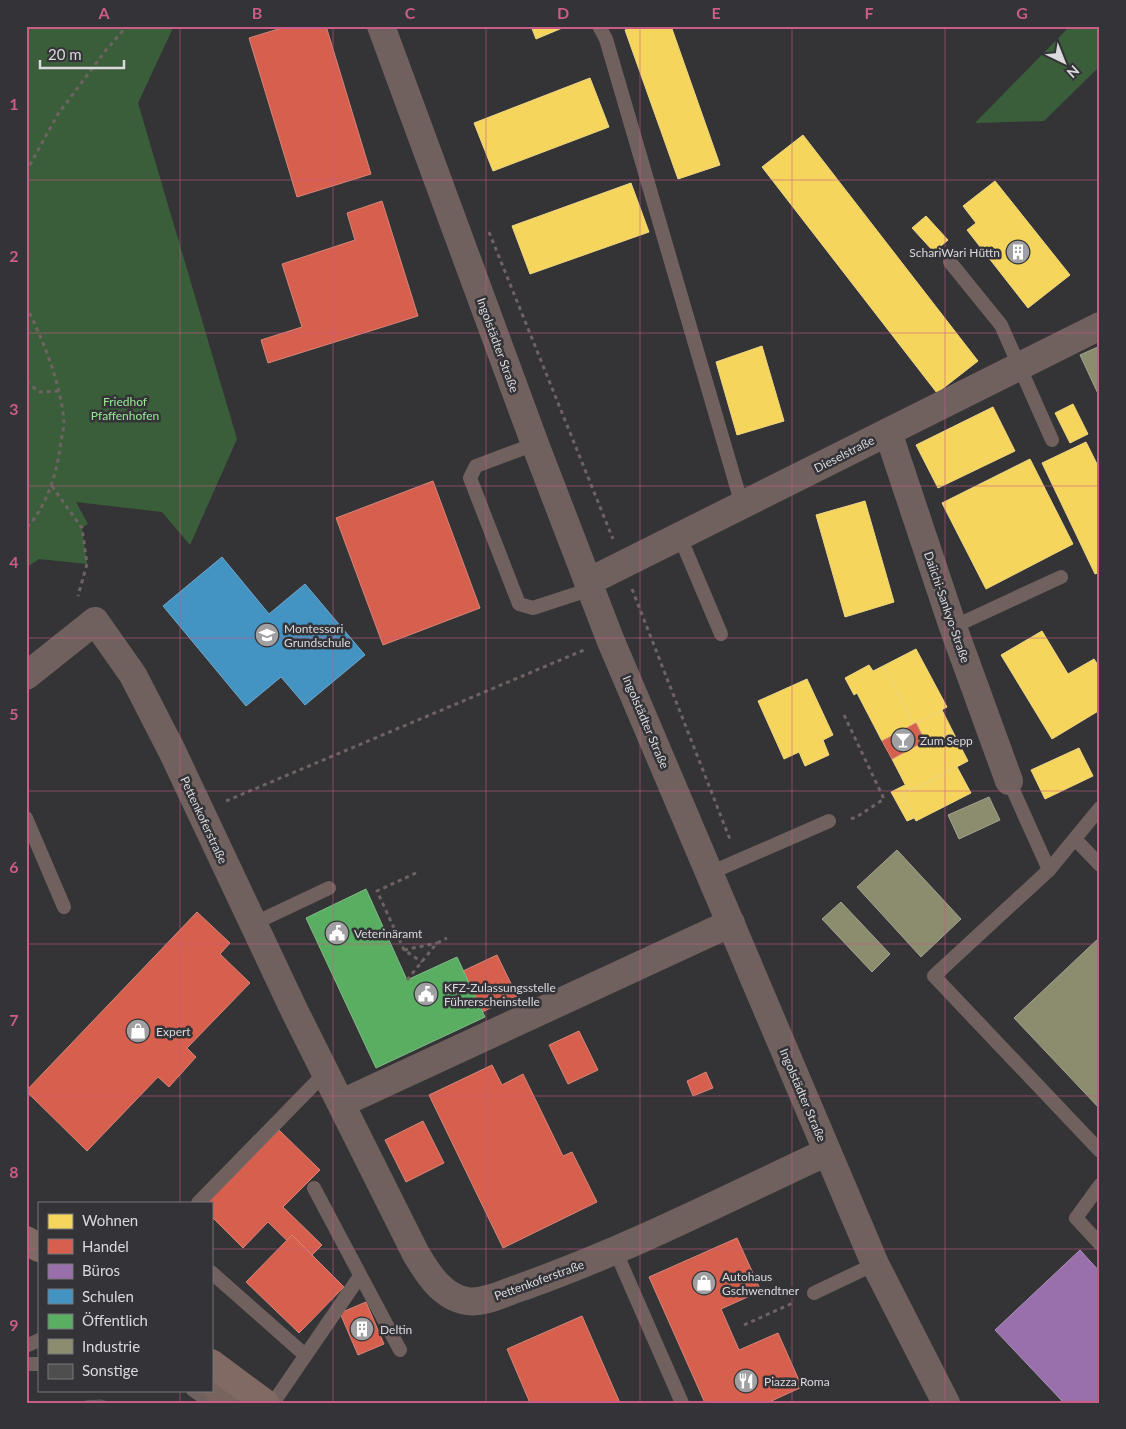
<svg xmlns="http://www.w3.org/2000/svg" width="1126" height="1429" font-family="Lato,sans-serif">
  <rect width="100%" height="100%" fill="#343437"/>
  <g fill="#3b5e3a">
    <polygon points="26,26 171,26 172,30 138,103 237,439 190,545 162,512 76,502 88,524 82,528 87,564 39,559 26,568"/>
    <polygon points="1070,26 1100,26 1100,66 1044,121 975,123"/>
  </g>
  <g fill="#f6d55c" stroke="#eed683">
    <polygon points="531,26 567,26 536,39"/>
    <polygon points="636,26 671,26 720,165 678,179 625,30"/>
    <polygon points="590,78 609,127 493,171 474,123"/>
    <polygon points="803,135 978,361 937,393 762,167"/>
    <polygon points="995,181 1070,275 1028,308 967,230 976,223 963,206"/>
    <polygon points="631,183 649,232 530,274 512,226"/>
    <polygon points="926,216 948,240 934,252 912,228"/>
    <polygon points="762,346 784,421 737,435 716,362"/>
    <polygon points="1073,404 1088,434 1070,443 1055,413"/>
    <polygon points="993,407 1015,451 938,488 916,445"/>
    <polygon points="1086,442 1100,470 1100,572 1095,574 1042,463"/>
    <polygon points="1030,459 1073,544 986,589 942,503"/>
    <polygon points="865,501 894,602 845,617 816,515"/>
    <polygon points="1042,631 1068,674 1094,659 1100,668 1100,710 1052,739 1001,655"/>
    <polygon points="916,649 947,707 914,725 883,666"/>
    <polygon points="869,665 873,671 883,666 914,725 882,741 857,693 854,695 845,678"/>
    <polygon points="807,679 833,735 823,740 829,755 805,766 799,752 784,759 758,701"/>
    <polygon points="942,710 953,732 927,745 916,723"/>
    <polygon points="953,732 968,761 909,792 892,759 925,741 927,745"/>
    <polygon points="1079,748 1093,776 1045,799 1031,770"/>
    <polygon points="957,767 971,793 916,821 901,793 908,789 909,792"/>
    <polygon points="905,785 908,789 901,793 914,818 907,821 891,792"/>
  </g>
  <g fill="#d6604d" stroke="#d78578">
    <polygon points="288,26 326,26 371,174 297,197 249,38"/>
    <polygon points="382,201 418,316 268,363 261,340 302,327 282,264 355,240 347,213"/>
    <polygon points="433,481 480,608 383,645 336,518"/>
    <polygon points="916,723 925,741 892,759 882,741"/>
    <polygon points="197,912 230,943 220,954 250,983 187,1048 196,1057 169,1087 158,1077 87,1151 26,1091"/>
    <polygon points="497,955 517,996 482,1012 463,971"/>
    <polygon points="579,1031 598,1070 568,1084 549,1045"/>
    <polygon points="492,1065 502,1085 523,1074 563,1156 572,1152 597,1202 503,1248 429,1095"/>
    <polygon points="706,1072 713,1088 693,1096 687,1081"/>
    <polygon points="423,1121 444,1163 406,1182 385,1140"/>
    <polygon points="279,1130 320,1170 283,1207 322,1245 307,1260 268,1222 243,1248 211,1216 211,1203 207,1203"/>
    <polygon points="292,1235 344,1287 299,1333 246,1282"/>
    <polygon points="737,1238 761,1291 721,1309 739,1350 778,1333 802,1387 767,1403 705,1403 649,1277"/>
    <polygon points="366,1302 384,1344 358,1355 340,1313"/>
    <polygon points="582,1316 620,1403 530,1403 507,1349"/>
  </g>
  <polygon fill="#9970ab" stroke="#ac90ba" points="1080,1250 1100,1272 1100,1403 1064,1403 995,1330"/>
  <polygon fill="#4393c3" stroke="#70a8cb" points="222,557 269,614 305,584 365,655 305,705 281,677 246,706 163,606"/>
  <polygon fill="#5aae61" stroke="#80bb86" points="366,889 407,980 457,957 485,1017 376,1068 306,918"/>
  <g fill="#8c8c6e" stroke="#a3a38f">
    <polygon points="1100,346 1100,398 1080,355"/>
    <polygon points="989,797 1000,820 959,839 948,815"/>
    <polygon points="897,850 961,919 921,957 857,887"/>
    <polygon points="841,902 890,954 872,972 822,919"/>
    <polygon points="1100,937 1100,1109 1014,1018"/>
  </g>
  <polygon fill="#4e4e4f" stroke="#5d5c5c" points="101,1400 111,1403 82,1403 85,1401"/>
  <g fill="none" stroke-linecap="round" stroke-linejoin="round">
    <g stroke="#6d6362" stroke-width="3" stroke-dasharray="4 4" stroke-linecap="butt">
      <polyline points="26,172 58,114 106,50 127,26"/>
      <polyline points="489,232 613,539"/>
      <path d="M26 306C43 339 61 384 64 422 64 428 62 435 61 441 57 473 48 504 26 529"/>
      <polyline points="26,382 40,392 59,391"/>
      <polyline points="52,486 82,528 87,564 78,596"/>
      <polyline points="632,589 731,842"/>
      <polyline points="844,715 884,799 855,818 848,819"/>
      <polyline points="226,801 584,650"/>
      <polyline points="416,873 377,891 404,950 422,962"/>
      <polyline points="404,950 437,943"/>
      <polyline points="407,980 437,943 447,938"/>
      <polyline points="744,1325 795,1302"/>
    </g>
    <g stroke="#71615e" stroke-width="14">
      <polyline points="599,26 606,39 742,505"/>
      <polyline points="950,262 1001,325 1052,440"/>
      <polyline points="535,444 476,466 470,478 519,604 533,608 591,589"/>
      <polyline points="680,537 721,634"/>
      <polyline points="953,627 1061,577"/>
      <polyline points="1009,781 1049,870"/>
      <polyline points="1100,808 1049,870 934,976 1100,1151"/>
      <polyline points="26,818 64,907"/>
      <polyline points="1075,839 1100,865"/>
      <polyline points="710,873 829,821"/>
      <polyline points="253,924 329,888"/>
      <polyline points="1100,1185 1076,1218 1100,1244"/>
      <polyline points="314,1188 400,1350"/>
      <polyline points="198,1203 326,1072"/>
      <polyline points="615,1250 682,1403"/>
      <polyline points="211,1272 305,1355"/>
      <polyline points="814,1293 875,1264"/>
      <polyline points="26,1346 39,1340"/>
      <polyline points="26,1364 39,1364"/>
      <polyline points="193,1390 212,1403"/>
      <polyline points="273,1403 360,1276"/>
    </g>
    <g stroke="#71615e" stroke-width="28">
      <polyline points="888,432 953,627 1009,781"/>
      <polyline points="588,582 1100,326"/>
      <path d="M26 676 95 621 133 675 172 751 295 1012 416 1254C428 1274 442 1297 467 1301 484 1304 506 1292 522 1287 627 1250 726 1199 827 1152"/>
      <polyline points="342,1103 731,923"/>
    </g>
    <polyline stroke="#71615e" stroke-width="28" points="381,26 535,444 610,639 875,1264 946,1403"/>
    <polyline stroke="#77645e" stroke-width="28" points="211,1373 224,1403"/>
    <g stroke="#806a63" stroke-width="28">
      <polyline points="26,1240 39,1248"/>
      <polyline points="211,1363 265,1403"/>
    </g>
  </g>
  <path fill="none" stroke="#ca5c88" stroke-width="1" stroke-opacity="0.55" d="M180 26V1203M333 26V1403M486 26V1403M640 26V1403M792 26V1403M945 26V1403M26 180H1100M26 333H1100M26 486H1100M26 638H1100M26 791H1100M26 944H1100M26 1096H1100M26 1249H39M211 1249H1100M180 1390V1403"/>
  <defs>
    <g id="building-disc" transform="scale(1.25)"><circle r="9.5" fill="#a0a0a3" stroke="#333338"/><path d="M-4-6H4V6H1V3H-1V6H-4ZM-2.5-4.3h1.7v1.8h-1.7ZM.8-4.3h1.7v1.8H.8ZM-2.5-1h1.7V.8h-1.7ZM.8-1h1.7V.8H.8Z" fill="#fff"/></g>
    <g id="school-disc" transform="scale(1.25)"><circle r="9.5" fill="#a0a0a3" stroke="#333338"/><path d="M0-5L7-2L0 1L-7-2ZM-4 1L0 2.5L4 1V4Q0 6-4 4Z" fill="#fff"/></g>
    <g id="bar-disc" transform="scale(1.25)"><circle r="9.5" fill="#a0a0a3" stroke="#333338"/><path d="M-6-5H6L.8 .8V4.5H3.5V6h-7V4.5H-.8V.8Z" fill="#fff"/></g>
    <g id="civic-disc" transform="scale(1.25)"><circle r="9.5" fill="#a0a0a3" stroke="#333338"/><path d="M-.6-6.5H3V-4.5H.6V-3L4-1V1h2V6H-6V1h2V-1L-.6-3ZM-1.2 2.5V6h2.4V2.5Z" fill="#fff"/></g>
    <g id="shop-disc" transform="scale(1.25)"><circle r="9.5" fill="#a0a0a3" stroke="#333338"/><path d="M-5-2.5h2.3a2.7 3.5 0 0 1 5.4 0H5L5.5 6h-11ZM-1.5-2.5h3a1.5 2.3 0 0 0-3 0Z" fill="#fff"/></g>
    <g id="restaurant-disc" transform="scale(1.25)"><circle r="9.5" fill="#a0a0a3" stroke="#333338"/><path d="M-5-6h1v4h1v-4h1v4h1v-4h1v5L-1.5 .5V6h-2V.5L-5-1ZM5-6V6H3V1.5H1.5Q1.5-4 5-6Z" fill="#fff"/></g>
  </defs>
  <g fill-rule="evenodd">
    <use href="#building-disc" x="1018" y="252"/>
    <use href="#school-disc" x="267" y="635"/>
    <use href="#bar-disc" x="903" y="740"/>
    <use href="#civic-disc" x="337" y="933"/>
    <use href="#civic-disc" x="426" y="994"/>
    <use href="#shop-disc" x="138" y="1031"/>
    <use href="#shop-disc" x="704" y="1283"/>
    <use href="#building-disc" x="362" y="1329"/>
    <use href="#restaurant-disc" x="746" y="1381"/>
  </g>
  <g text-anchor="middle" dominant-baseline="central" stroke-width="5" stroke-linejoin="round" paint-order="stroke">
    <g font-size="12" fill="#dadadd" stroke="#333338" text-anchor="start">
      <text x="1000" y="252" text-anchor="end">SchariWari Hüttn</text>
      <text x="284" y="628">Montessori<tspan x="284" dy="14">Grundschule</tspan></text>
      <text x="920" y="740">Zum Sepp</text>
      <text x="354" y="933">Veterinäramt</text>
      <text x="444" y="987">KFZ-Zulassungsstelle<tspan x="444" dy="14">Führerscheinstelle</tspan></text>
      <text x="156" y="1031">Expert</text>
      <text x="722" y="1276">Autohaus<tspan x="722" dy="14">Gschwendtner</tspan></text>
      <text x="380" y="1329">Deltin</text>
      <text x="764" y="1381">Piazza Roma</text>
    </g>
    <g font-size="12" fill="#dadadd" stroke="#333338">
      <text transform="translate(498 345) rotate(70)">Ingolstädter Straße</text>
      <text transform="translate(844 454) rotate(-27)">Dieselstraße</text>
      <text transform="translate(947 607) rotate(71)">Daiichi-Sankyo-Straße</text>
      <text transform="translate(646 722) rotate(67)">Ingolstädter Straße</text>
      <text transform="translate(204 820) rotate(65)">Pettenkoferstraße</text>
      <text transform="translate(803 1095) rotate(67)">Ingolstädter Straße</text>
      <text transform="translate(539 1280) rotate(-20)">Pettenkoferstraße</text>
    </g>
    <g font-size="12" fill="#97ea94" stroke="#333338">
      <text x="125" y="401">Friedhof<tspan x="125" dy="14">Pfaffenhofen</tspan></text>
    </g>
  </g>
  <rect width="1126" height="1429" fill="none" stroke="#333338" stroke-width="55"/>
  <rect x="38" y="1202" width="175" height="190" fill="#333338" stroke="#76767a"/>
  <rect x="48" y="1214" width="25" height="15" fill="#f6d55c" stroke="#76767a"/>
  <text x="82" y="1226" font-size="15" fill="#dadadd">Wohnen</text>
  <rect x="48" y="1239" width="25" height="15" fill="#d6604d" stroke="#76767a"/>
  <text x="82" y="1252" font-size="15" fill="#dadadd">Handel</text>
  <rect x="48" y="1264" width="25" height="15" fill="#9970ab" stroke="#76767a"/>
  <text x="82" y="1276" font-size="15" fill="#dadadd">Büros</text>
  <rect x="48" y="1289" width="25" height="15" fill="#4393c3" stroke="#76767a"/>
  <text x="82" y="1302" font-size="15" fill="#dadadd">Schulen</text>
  <rect x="48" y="1314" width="25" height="15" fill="#5aae61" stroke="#76767a"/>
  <text x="82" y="1326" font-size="15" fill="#dadadd">Öffentlich</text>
  <rect x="48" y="1339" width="25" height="15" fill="#8c8c6e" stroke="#76767a"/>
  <text x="82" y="1352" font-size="15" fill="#dadadd">Industrie</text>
  <rect x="48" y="1364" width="25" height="15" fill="#4e4e4f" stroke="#76767a"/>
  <text x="82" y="1376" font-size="15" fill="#dadadd">Sonstige</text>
  <g transform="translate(1064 62) rotate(137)" stroke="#333338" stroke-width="4" paint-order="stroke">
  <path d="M0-4L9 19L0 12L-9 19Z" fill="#dadadd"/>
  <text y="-8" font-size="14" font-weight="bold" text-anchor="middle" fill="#dadadd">N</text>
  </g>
  <path d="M40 60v8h84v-8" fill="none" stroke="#dadadd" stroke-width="2.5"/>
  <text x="48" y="60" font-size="15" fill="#dadadd" stroke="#333338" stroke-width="4" paint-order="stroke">20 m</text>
  <rect x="28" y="28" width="1070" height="1374" fill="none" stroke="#ca5c88" stroke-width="2"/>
  <g font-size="16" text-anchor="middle" font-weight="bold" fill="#ca5c88">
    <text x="104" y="19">A</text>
    <text x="257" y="19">B</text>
    <text x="410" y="19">C</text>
    <text x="563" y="19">D</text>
    <text x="716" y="19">E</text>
    <text x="869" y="19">F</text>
    <text x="1022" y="19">G</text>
    <text x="14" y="110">1</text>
    <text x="14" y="262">2</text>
    <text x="14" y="415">3</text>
    <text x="14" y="568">4</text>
    <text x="14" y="720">5</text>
    <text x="14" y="873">6</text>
    <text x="14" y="1026">7</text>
    <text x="14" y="1178">8</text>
    <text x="14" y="1331">9</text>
  </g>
</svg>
